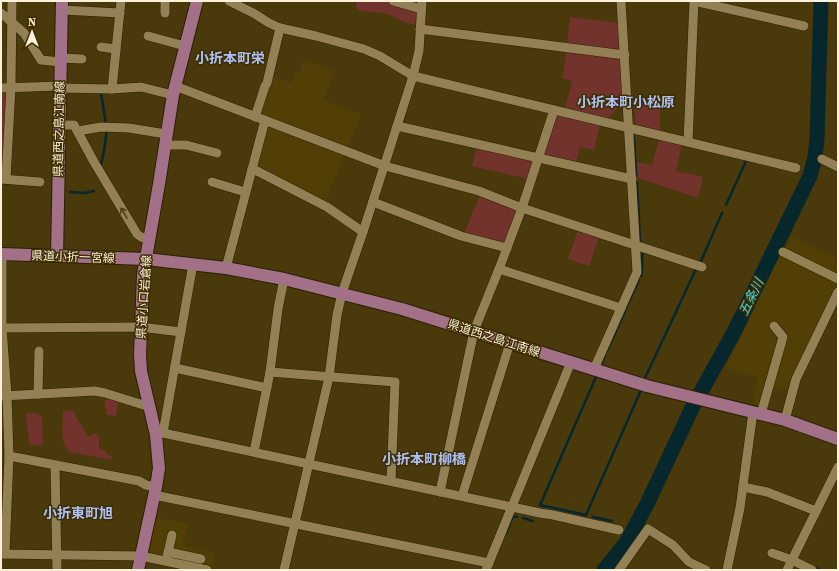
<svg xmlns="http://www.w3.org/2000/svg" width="839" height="571" font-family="'Source Serif 4','Noto Sans JP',serif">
  <rect width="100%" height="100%" fill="#49390b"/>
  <g fill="#523f05">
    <polygon points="304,60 334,71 324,100 361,114 348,148 258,114 273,76 291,83 296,71 299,72"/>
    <polygon points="269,125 344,155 325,204 258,169 255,165 265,127"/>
    <polygon points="792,236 838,259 838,275 785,249"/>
    <polygon points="780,255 836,283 838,286 792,380 789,391 774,386 767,409 752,405 758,378 726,368"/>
    <polygon points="154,517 188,524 183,546 215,553 211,568 150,554 147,550"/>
  </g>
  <g fill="#72332c">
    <path d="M357 1H385L415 9 418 12 417 21 415 24C403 24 400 19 391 15 380 11 369 13 358 10L356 6Z"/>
    <polygon points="570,17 619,23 620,49 618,51 567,45"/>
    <path d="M567 50 619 57 621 60C623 83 628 104 606 119L565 109 572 81 562 78Z"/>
    <polygon points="1,93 6,94 7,97 3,171 1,172"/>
    <polygon points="634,102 660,106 660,133 636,127"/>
    <polygon points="558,114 600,124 594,150 580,147 576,163 545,156 543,153 555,116"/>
    <polygon points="659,139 682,144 676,171 703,177 698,198 638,178 637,162 652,165"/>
    <polygon points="477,147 534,160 529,179 472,166"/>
    <polygon points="480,195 515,209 517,213 506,243 464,234"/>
    <polygon points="578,230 599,237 589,266 568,259"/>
    <path d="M107 398 119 401 116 416 107 415C105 409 103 404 107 398Z"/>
    <path d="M70 410 75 413C76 422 85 426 86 435L89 437 92 434 96 433 99 438V448L101 450 106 451 108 455 112 456V460L69 452C60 444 63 425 63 414V411Z"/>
    <path d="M28 413C33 413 40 413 42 418L43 443 41 446 31 444 29 443 26 414Z"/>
  </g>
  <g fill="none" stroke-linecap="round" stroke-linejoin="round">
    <g stroke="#06282d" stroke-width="2.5">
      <polyline points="820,29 825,31"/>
      <polyline points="101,93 106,124"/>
      <polyline points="634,138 636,175"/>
      <polyline points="101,165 104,151 107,129"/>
      <polyline points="637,183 640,241"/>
      <polyline points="70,192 84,193 94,191"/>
      <polyline points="726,205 746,161"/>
      <polyline points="701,261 722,213"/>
      <polyline points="641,276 642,272 642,254"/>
      <polyline points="626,308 639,280"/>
      <polyline points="607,351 625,311"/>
      <polyline points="602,363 605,355"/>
      <polyline points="596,377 540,505 586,515 641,390"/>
      <polyline points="645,378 696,269 694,269"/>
      <polyline points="593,517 612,521"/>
      <polyline points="523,518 533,521"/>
      <polyline points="506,533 513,516 517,517"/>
      <polyline points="813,567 820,570"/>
    </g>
    <polyline stroke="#06282d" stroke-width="15" points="604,570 626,543 647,504 693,406 733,334 810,176 815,157 817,139 821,1"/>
    <g stroke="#2c2000" stroke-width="10">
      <g id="minor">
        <polyline points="229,1 255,14 269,23 280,28 316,36 364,49 380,56 413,76 796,168"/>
        <polyline points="393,1 421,9"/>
        <polyline points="694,1 804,26"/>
        <polyline points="61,10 120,13"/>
        <polyline points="1,13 24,33 41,60 61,62"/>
        <polyline points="165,13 165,1"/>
        <polyline points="420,29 625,55"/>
        <polyline points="148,36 185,46"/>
        <polyline points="101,47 116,49"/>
        <polyline points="61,58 82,59"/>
        <polyline points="175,86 385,166 479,191 522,208 702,267"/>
        <polyline points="1,88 60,86"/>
        <polyline points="60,88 112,89 141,87 173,95"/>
        <polyline points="112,89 121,1"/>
        <polyline points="255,117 265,86 267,83 280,28"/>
        <polyline points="59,125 74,125 94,162 137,234 141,237 150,239"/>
        <polyline points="397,126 632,179"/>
        <polyline points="78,131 101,127 129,128 166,134"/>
        <polyline points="688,142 694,1"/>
        <polyline points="165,145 186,145 217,153"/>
        <polyline points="822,159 838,167"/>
        <polyline points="252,169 259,172 327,207 363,232"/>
        <polyline points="1,179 40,182"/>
        <polyline points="6,179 11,87 12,1"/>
        <polyline points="212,182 245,192"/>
        <polyline points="373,202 461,236 507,248"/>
        <polyline points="783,252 838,279"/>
        <polyline points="2,254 2,328 7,395 9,456 5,554"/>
        <polyline points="193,264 163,433 540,513 553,515 619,530"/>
        <polyline points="226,268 265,120"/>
        <polyline points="499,269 621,308"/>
        <polyline points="1,328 140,327 181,332"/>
        <polyline points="175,368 267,388"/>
        <polyline points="594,369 637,272 621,1"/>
        <polyline points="270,372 395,382 391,481"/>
        <polyline points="38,394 39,351"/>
        <polyline points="2,396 95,391 105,393 150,407"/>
        <polyline points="761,414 783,337 774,326"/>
        <polyline points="785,420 796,379 838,292"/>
        <polyline points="254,452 270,372 278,309 284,279"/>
        <polyline points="9,456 139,481 146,485 156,487"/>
        <polyline points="55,465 57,570"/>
        <polyline points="743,487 767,492 816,511"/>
        <polyline points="440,492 474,331 499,269 522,208 554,110"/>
        <polyline points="154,495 489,563"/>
        <polyline points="462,496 510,343"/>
        <polyline points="168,552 201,559"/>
        <polyline points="772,553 792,560 812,570"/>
        <polyline points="1,554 141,556 207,570"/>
        <polyline points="167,557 172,535"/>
        <polyline points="284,570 329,377 337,315 342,293 363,232 413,76 419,51 422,1"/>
        <polyline points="486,570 571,362"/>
        <polyline points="619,570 648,529 673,545 689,562 706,570"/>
        <polyline points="727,570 740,508 753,412"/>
        <polyline points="787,570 838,467"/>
      </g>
    </g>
    <g stroke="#2c2000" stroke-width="14">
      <g id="major">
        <polyline points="1,254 146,259 226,268 284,279 402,309 647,386 785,420 838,439"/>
        <polyline points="57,256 62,1"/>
        <polyline points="138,570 156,487 159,468 156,435 141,371 140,355 143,275 159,184 173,95 197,1"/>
      </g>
    </g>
    <use href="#minor" stroke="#938155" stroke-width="9"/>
    <use href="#major" stroke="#a27188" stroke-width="12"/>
  </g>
  <defs><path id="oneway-shaft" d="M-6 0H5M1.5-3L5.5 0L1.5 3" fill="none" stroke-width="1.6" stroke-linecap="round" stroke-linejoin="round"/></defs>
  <use stroke="#4f3f11" href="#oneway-shaft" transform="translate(124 213) rotate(-120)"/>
  <g text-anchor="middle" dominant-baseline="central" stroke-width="3" stroke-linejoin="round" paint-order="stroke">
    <g font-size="12" fill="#fcf2db" stroke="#3e2e00">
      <text transform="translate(59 129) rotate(-89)">県道西之島江南線</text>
      <text transform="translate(73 257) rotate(2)">県道小折一宮線</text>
      <text transform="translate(144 297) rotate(-86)">県道小口岩倉線</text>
      <text transform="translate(494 338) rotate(18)">県道西之島江南線</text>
    </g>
    <g font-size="13" font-style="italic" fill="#3bd9ee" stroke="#3e2e00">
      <text transform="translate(751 297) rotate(-64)">五条川</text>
    </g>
    <g font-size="14" font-weight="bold" fill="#adc1f7" stroke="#3e2e00">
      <text x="230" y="58">小折本町栄</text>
      <text x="626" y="102">小折本町小松原</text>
      <text x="424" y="459">小折本町柳橋</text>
      <text x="78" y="513">小折東町旭</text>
    </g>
  </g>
  <rect width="839" height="571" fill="none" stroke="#fcf2db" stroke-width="4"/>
  <g transform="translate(32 32)" stroke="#3e2e00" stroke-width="3" paint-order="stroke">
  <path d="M0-3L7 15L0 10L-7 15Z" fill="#fcf2db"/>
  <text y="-6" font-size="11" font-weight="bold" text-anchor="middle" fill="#fcf2db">N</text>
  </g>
</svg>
